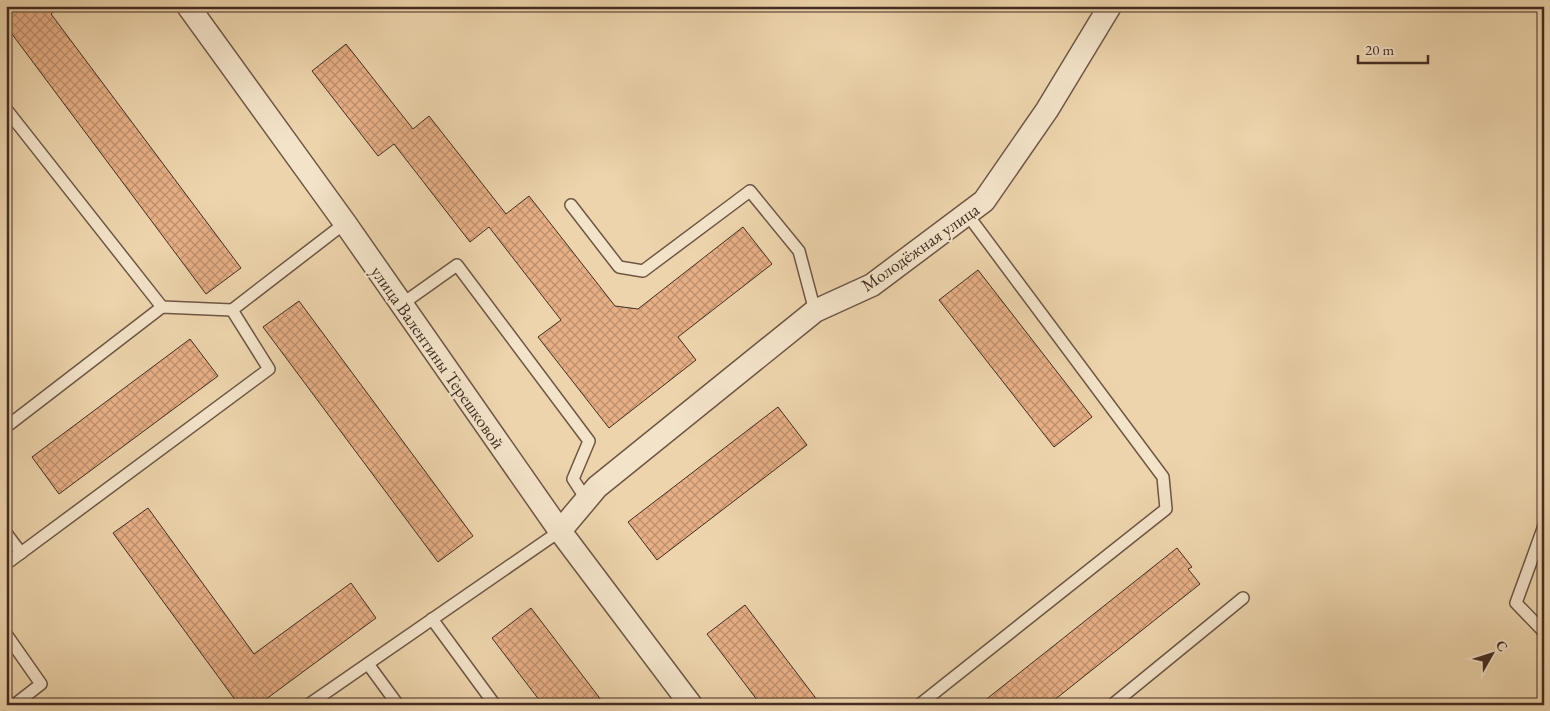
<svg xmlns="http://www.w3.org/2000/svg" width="1550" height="711" font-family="'EB Garamond',serif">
  <defs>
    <pattern id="building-cross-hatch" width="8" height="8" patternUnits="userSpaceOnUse" patternTransform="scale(1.25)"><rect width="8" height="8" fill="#e7af86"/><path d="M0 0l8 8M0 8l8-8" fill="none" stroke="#bd8f6d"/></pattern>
  </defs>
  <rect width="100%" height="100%" fill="#edd4ac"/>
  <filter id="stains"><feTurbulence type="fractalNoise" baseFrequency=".004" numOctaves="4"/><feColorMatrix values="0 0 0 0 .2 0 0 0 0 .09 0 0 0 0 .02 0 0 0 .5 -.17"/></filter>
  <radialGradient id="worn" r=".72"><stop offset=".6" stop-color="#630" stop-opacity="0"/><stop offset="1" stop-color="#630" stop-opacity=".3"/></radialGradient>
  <g fill="url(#building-cross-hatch)" stroke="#442c23">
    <polygon points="6,6 61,6 51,14 241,268 206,294 6,26"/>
    <polygon points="346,44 413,129 429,116 506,214 529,196 615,306 638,309 743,227 772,264 678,337 696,360 609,428 538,337 561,320 489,227 470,242 394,144 378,156 312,71"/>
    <polygon points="978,270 1092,417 1054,447 939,300"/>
    <polygon points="299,301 473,536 438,562 263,327"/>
    <polygon points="190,339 218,376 59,494 32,457"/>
    <polygon points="778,407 807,445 657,560 628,522"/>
    <polygon points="148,508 254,654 351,583 376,618 258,705 239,705 113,533"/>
    <polygon points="1177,548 1192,567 1188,569 1200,584 1048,705 979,705"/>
    <polygon points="745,605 821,705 761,705 707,634"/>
    <polygon points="531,608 605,705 543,705 492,638"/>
  </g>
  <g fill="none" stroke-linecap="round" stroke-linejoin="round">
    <g stroke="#6e5645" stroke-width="14">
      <g id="lane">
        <polyline points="6,109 162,307"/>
        <polyline points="571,205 619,267 643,271 750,191 799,251 815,311"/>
        <polyline points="402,304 457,265 589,441 573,479 586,499"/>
        <polyline points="6,427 162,307 232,310"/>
        <polyline points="1544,526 1516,603 1544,632"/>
        <polyline points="6,533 21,553"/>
        <polyline points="6,564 269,369 232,310 345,223"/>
        <polyline points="432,619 495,705"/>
        <polyline points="6,634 41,684 14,705"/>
        <polyline points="368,664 398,705"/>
        <polyline points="308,705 560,531"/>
        <polyline points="919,705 1166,509 1163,477 967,214"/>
        <polyline points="1112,705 1243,598"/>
      </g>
    </g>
    <g stroke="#6e5645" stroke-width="25">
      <g id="street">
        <polyline points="188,6 345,223 560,531 691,705"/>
        <polyline points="560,531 597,487 815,311 872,285 984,201 1047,110 1110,6"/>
      </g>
    </g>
    <use href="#lane" stroke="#f3e3c9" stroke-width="11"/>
    <use href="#street" stroke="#f3e3c9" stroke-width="22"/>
  </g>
  <g text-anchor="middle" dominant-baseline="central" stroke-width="4" stroke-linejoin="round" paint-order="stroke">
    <g font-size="18" fill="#442c23" stroke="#f3e3c9">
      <text transform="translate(920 247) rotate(-35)">Молодёжная улица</text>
      <text transform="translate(438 357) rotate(55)">улица Валентины Терешковой</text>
    </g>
  </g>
  <rect width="1550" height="711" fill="none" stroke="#edd4ac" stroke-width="25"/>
  <rect x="8" y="8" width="1535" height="696" fill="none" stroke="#442c23" stroke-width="2.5"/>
  <rect x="12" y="12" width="1525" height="686" fill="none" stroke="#442c23"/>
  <g transform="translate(1492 654) rotate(51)" stroke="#f3e3c9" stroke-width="4" paint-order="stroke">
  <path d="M0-4L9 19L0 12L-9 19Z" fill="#442c23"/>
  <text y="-8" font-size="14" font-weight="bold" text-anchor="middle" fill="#442c23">С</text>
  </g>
  <path d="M1358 55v8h70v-8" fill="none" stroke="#442c23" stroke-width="2.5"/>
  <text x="1365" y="55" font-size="15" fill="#442c23" stroke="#f3e3c9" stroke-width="4" paint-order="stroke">20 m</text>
  <rect width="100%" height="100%" filter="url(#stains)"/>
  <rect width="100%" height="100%" fill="url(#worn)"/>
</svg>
